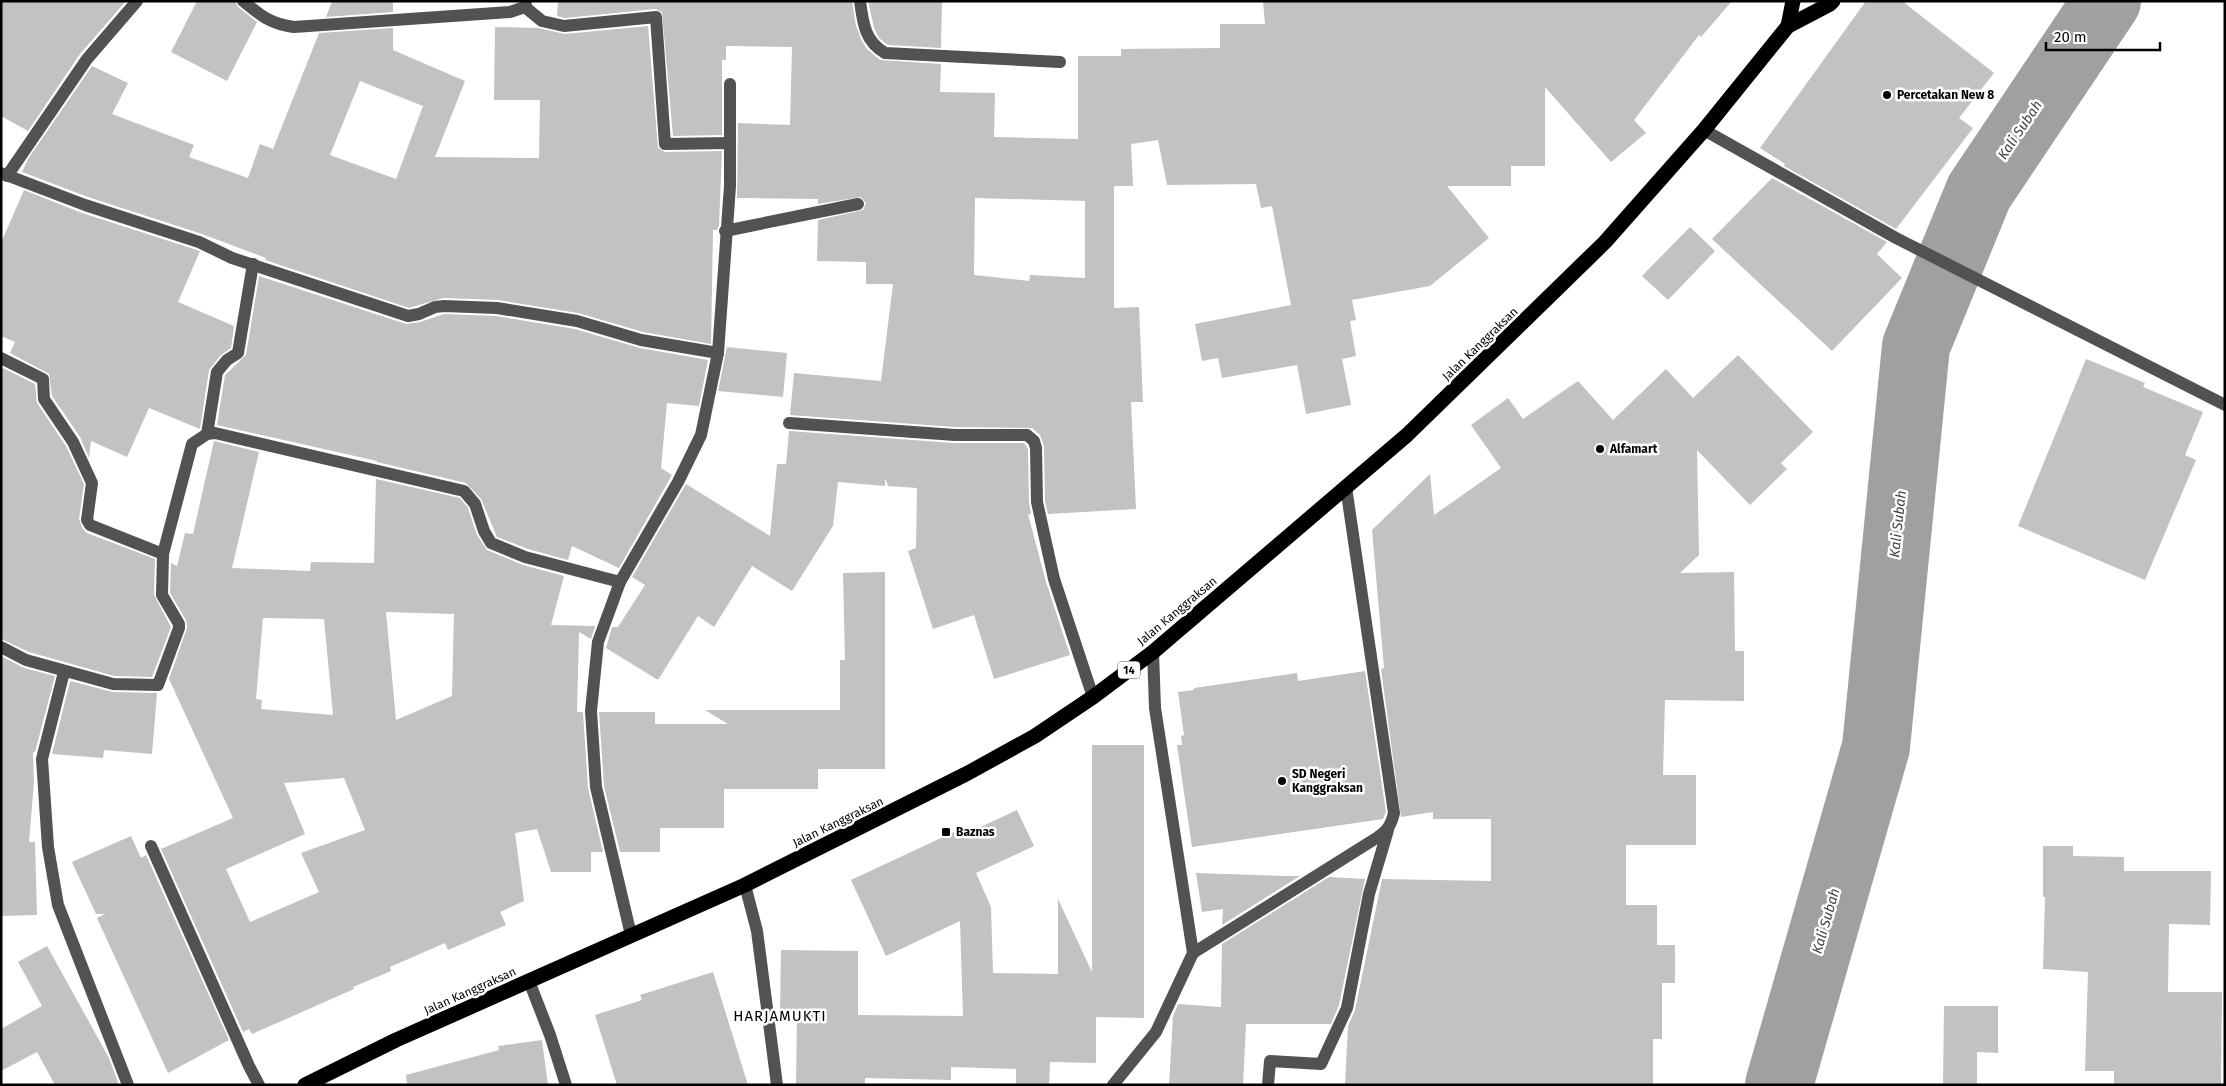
<svg xmlns="http://www.w3.org/2000/svg" width="2226" height="1086" font-family="'Fira Sans',sans-serif">
  <rect width="100%" height="100%" fill="#fff"/>
  <g fill="none" stroke-linecap="round" stroke-linejoin="round">
    <polyline stroke="#a0a0a0" stroke-width="68" points="1779,1085 1876,747 1916,346 1979,192 2107,1"/>
  </g>
  <g fill="#c2c2c2" fill-rule="evenodd">
    <polygon points="1,1 126,1 80,54 28,131 1,116"/>
    <polygon points="197,1 235,1 238,7 257,22 227,81 171,52"/>
    <polygon points="332,1 393,1 393,12 326,17"/>
    <path d="M558 1H852L856 26 862 41 867 49 880 60 941 64 940 92 995 93 994 137 1078 139V56H1121V49L1220 48V24H1265L1263 1H1732L1701 37 1699 35 1634 120 1646 133 1611 162 1545 87V166H1511V186H1447L1489 238 1430 286 1352 300 1356 320 1350 321 1356 356 1342 359 1351 405 1306 414 1297 365 1222 378 1218 358 1202 361 1195 324 1291 305 1272 206 1261 208 1256 184 1167 185 1158 140 1131 144 1133 186H1114V308L1139 307 1143 402H1131L1136 509 1048 514 1045 501 1044 446 1040 435 1032 428 955 427 790 415 794 373 881 381 893 284H866V262L817 261 818 220 863 210 866 203 861 197 818 204V199L737 198 738 123 790 125 792 47 726 46V60H722V135L673 136 662 12 655 9 565 18 557 16ZM975 198 1085 201V278L1030 275 1029 281 974 275Z"/>
    <polygon points="868,1 942,1 941,48 888,45 879,38 874,28"/>
    <polygon points="1866,1 1902,1 1994,73 1959,118 1973,128 1896,229 1784,166 1785,164 1760,148"/>
    <path d="M648 26 658 148 665 152 722 151 719 226 717 230H713L711 344 643 332 578 313 498 300 443 298 409 308 265 260 266 258 202 234 88 197 22 172 28 159 92 66 128 83 112 114 194 145 189 157 248 178 260 144 273 149 319 33 393 28V50L465 81 435 157 539 158 540 100H494L495 27 538 28 565 34ZM360 81 423 106 396 179 330 155Z"/>
    <polygon points="1772,178 1887,242 1877,254 1902,278 1832,351 1712,239"/>
    <polygon points="24,190 82,213 200,251 178,302 234,326 231,348 221,355 209,370 200,429 149,408 127,457 91,441 89,458 80,437 52,396 49,374 10,353 15,342 1,336 1,243"/>
    <polygon points="1690,227 1715,251 1668,300 1642,276"/>
    <polygon points="259,276 406,324 420,322 444,314 496,316 575,329 640,348 708,360 699,406 667,403 661,468 672,475 619,568 572,546 568,560 528,549 497,537 481,499 466,483 377,462 377,461 217,425 225,375 246,355"/>
    <polygon points="727,347 787,353 783,397 718,391"/>
    <polygon points="1738,355 1813,432 1781,463 1787,469 1750,505 1697,450 1699,555 1680,573 1734,572 1735,651 1744,651 1744,701 1665,700 1663,775 1696,775 1696,845 1626,845 1626,905 1657,905 1657,945 1675,945 1675,983 1662,983 1662,1039 1653,1039 1653,1085 1345,1085 1348,1026 1355,1010 1382,879 1491,881 1491,819 1433,819 1433,812 1401,817 1381,669 1384,668 1372,530 1430,474 1434,515 1501,468 1471,425 1508,398 1523,419 1578,381 1613,420 1666,369 1693,398"/>
    <polygon points="2086,359 2145,383 2143,387 2203,412 2185,455 2196,460 2145,580 2018,526"/>
    <polygon points="3,368 35,384 37,403 66,446 84,484 79,519 83,529 87,533 155,559 154,595 171,627 152,677 114,676 29,652 1,639 1,373"/>
    <polygon points="789,431 954,443 1024,443 1028,449 1029,502 1031,514 1028,514 1046,582 1070,655 994,679 974,615 933,629 908,551 916,548 917,488 888,486 885,478 885,486 838,482 833,526 792,591 752,566 714,627 698,616 658,680 606,648 612,627 618,627 645,585 632,577 686,484 770,536 777,464 786,464"/>
    <path d="M214 441 259 452 232 568 310 571 311 562 374 563 376 479 460 498 468 508 477 535 487 550 523 565 564 576 551 625 595 626 591 639 579 632 577 712H583L588 788 603 852H591V872H551L537 829 515 833 524 901 500 912 506 925 448 950 445 943 390 967 391 971 353 987 354 989 252 1034 249 1029 243 1032 161 849 233 818 169 679 187 628 186 620 170 593 171 563 177 566 185 533 193 534ZM386 612 454 614 452 696 396 720ZM263 618 324 619 333 715 261 709 262 700 256 699ZM344 778 365 830 301 853 319 892 250 922 226 869 305 834 284 783Z"/>
    <polygon points="885,572 885,769 818,769 818,789 724,789 724,828 660,828 660,852 620,852 604,786 599,712 655,712 655,724 728,724 705,710 840,710 840,660 845,660 843,573"/>
    <polygon points="1,656 24,668 55,676 35,752 33,752 34,782 29,842 35,842 37,915 1,916"/>
    <polygon points="1365,671 1386,812 1383,819 1192,847 1177,745 1182,745 1181,736 1184,735 1178,692 1194,690 1194,688 1297,673 1298,681"/>
    <polygon points="70,681 113,692 157,693 152,754 104,750 103,758 52,754"/>
    <polygon points="1092,745 1144,745 1144,1018 1096,1017 1096,1063 1050,1062 1049,1085 1016,1085 1016,1069 951,1067 951,1080 865,1078 865,1085 796,1085 797,1013 780,1013 781,950 858,951 858,1015 963,1016 960,921 886,956 851,880 956,831 959,837 1017,810 1034,846 976,873 991,907 993,973 1058,974 1058,899 1092,972"/>
    <polygon points="131,836 141,858 146,855 229,1040 168,1073 97,918 105,914 96,914 72,862"/>
    <polygon points="2043,846 2073,846 2073,856 2124,857 2124,871 2211,871 2210,925 2169,924 2168,992 2222,992 2221,1085 2114,1085 2114,1071 2085,1071 2088,972 2043,969 2045,897 2043,897"/>
    <polygon points="1196,873 1286,876 1300,876 1222,925 1223,909 1202,912"/>
    <polygon points="1329,877 1365,879 1339,1005 1331,1024 1246,1024 1243,1085 1169,1085 1173,1016 1178,1004 1221,1007 1222,944"/>
    <polygon points="47,946 109,1058 119,1085 55,1085 37,1052 1,1071 1,1029 42,1006 18,962"/>
    <polygon points="713,972 748,1085 617,1085 595,1015 642,1000 640,995"/>
    <polygon points="1944,1006 1998,1006 1998,1053 1977,1052 1977,1085 1943,1085"/>
    <polygon points="542,1040 548,1085 407,1085 406,1075 499,1050 498,1046"/>
  </g>
  <g fill="none" stroke-linecap="round" stroke-linejoin="round">
    <g stroke="#525252" stroke-width="12">
      <path d="M243 1C261 16 271 24 294 27L510 12 525 7 526 1"/>
      <path d="M860 1C863 24 865 41 885 53L1060 62"/>
      <polyline points="525,7 542,21 564,26 656,17 665,144 730,143"/>
      <polyline points="1704,130 1896,238 2225,405"/>
      <polyline points="1,173 85,205 199,242 232,258 408,316 419,314 435,307 444,306 497,308 577,321 641,340 718,353"/>
      <polyline points="7,176 87,59 137,1"/>
      <polyline points="725,231 858,204"/>
      <polyline points="1,358 43,379 44,399 73,442 92,483 87,520 90,525 163,554"/>
      <polyline points="789,423 955,435 1027,435 1034,441 1036,448 1037,502 1054,579 1093,697"/>
      <polyline points="207,434 217,372 227,360 238,353 253,264"/>
      <polyline points="1,647 26,660 113,684 158,685 179,628 179,624 162,595 163,554 192,444 207,434 215,433 464,491 475,504 484,531 491,543 525,557 620,582"/>
      <polyline points="64,672 42,759 48,847 58,905 128,1085"/>
      <polyline points="151,846 249,1066 259,1085"/>
      <polyline points="745,885 757,931 777,1085"/>
      <polyline points="631,935 596,787 591,711 598,642 620,582 678,482 701,435 718,353 730,186 730,84"/>
      <path d="M1193 953 1378 837C1388 830 1391 825 1394 813L1346 487"/>
      <polyline points="529,981 550,1035 566,1085"/>
      <polyline points="1113,1085 1156,1032 1193,953 1155,708 1153,652"/>
      <polyline points="1268,1085 1270,1061 1321,1064 1347,1008 1369,894 1388,830"/>
    </g>
    <g stroke="#000" stroke-width="15">
      <polyline points="1788,26 1793,1"/>
      <polyline points="305,1085 396,1040 745,885 968,773 1035,736 1093,697 1153,652 1407,435 1605,242 1704,130 1788,26 1830,4 1833,1"/>
    </g>
  </g>
  <g fill="#000" stroke="#fff" stroke-width="2">
    <circle cx="1887" cy="95" r="5"/>
    <circle cx="1600" cy="449" r="5"/>
    <circle cx="1282" cy="781" r="5"/>
    <rect x="941" y="827" width="10" height="10" rx="2.5"/>
  </g>
  <g text-anchor="middle" dominant-baseline="central" stroke-width="5" stroke-linejoin="round" paint-order="stroke">
    <rect fill="#fff" stroke="#4c4c4c" stroke-width="1" x="1118" y="661.5" width="22" height="17" rx="4"/>
    <g font-size="11" font-weight="bold" fill="#000">
      <text x="1129" y="670">14</text>
    </g>
    <g font-size="12" font-weight="bold" fill="#000" stroke="#fff" text-anchor="start">
      <text x="1897" y="95">Percetakan New 8</text>
      <text x="1610" y="449">Alfamart</text>
      <text x="1292" y="774">SD Negeri<tspan x="1292" dy="14">Kanggraksan</tspan></text>
      <text x="956" y="832">Baznas</text>
    </g>
    <g font-size="12" fill="#000" stroke="#fff">
      <text transform="translate(1480 344) rotate(-44)">Jalan Kanggraksan</text>
      <text transform="translate(1177 611) rotate(-40)">Jalan Kanggraksan</text>
      <text transform="translate(838 822) rotate(-26)">Jalan Kanggraksan</text>
      <text transform="translate(470 991) rotate(-24)">Jalan Kanggraksan</text>
    </g>
    <g font-size="14" font-style="italic" fill="#414141" stroke="#fff">
      <text transform="translate(2020 130) rotate(-56)">Kali Subah</text>
      <text transform="translate(1898 524) rotate(-84)">Kali Subah</text>
      <text transform="translate(1826 921) rotate(-74)">Kali Subah</text>
    </g>
    <g font-size="15" letter-spacing="1" fill="#000" stroke="#fff">
      <text x="780" y="1016">HARJAMUKTI</text>
    </g>
  </g>
  <rect width="2226" height="1086" fill="none" stroke="#000000" stroke-width="5"/>
  <path d="M2046 42v8h114v-8" fill="none" stroke="#000000" stroke-width="2.5"/>
  <text x="2054" y="42" font-size="15" fill="#000000" stroke="#ffffff" stroke-width="4" paint-order="stroke">20 m</text>
</svg>
